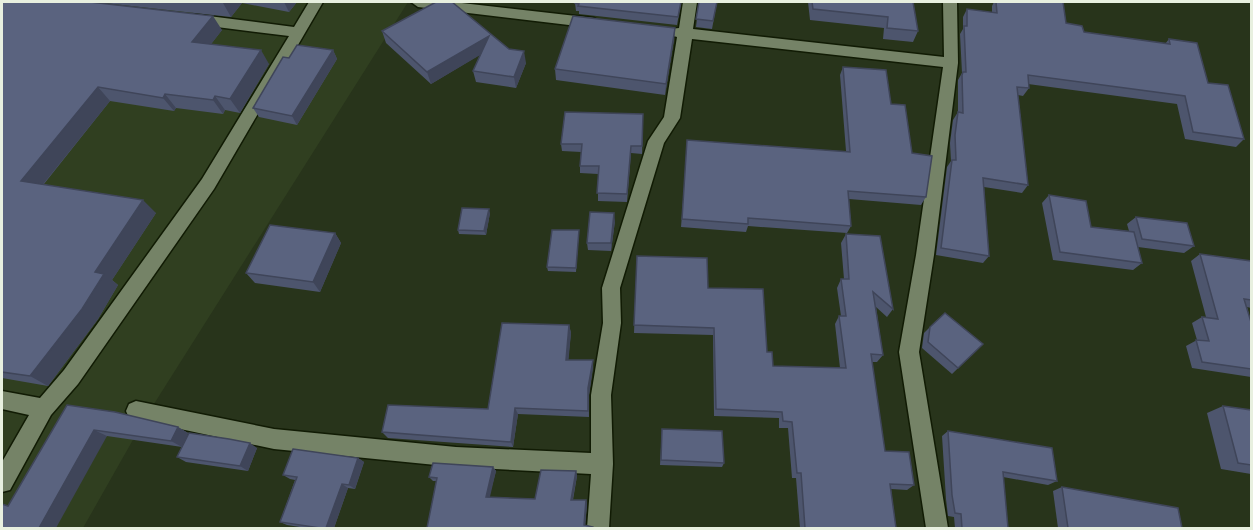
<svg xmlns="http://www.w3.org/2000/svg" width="1253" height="530" font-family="'Public Sans',sans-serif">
  <rect width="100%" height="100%" fill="#28341b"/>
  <polygon fill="#303f20" points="2,2 408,2 147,415 83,528 2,528"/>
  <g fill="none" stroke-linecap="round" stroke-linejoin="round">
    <g stroke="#111b04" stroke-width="3">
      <g id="minor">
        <polygon points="309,2 323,2 214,189 78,384 51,415 10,490 2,492 2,462 29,415 2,409 2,391 40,398 64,370 202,179 289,36 193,24 188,22 186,19 188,16 193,14 294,27"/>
        <polygon points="411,2 453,2 594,18 601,23 594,28 418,7"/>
        <polygon points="683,2 697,2 693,29 944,57 943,2 957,2 958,63 934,255 919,352 948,528 926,528 899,352 916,255 943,67 692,39 680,118 664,143 620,288 621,323 611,395 613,464 609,528 587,528 591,474 456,467 274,449 129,418 126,411 129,404 136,401 274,429 456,447 591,453 591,395 603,323 602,288 648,141 664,117 677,37 670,35 668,32 670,29 679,28"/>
      </g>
    </g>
    <use href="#minor" fill="#758367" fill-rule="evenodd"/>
  </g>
  <g fill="#4d556d">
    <polygon points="2,2 222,30 211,44 269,64 240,113 225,110 223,114 176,108 174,111 110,101 44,184 156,213 112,280 118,285 98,319 48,386 2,378"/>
    <polygon points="95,2 297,2 289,12 242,3 231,17"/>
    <polygon points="681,2 677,25 579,14 579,11 576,11 575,3"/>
    <polygon points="699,2 717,2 712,29 696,27"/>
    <polygon points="808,2 913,2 918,31 913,42 883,39 884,28 810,20"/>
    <polygon points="994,2 1063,2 1066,23 1084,32 1165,44 1169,39 1208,83 1244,139 1236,147 1185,139 1177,104 1028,84 1029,88 1023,96 1018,95 1028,185 1022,193 984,187 989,256 983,263 936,255 947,167 951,161 950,143 953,120 958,112 958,80 962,73 960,34 963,29 963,17 967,9 992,13 992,6"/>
    <polygon points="675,28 674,39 665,95 556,80 555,69"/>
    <polygon points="382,31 509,49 526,63 516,88 476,82 473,71 481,54 431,84 386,43"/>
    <polygon points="333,50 337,59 297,125 259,117 253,108 289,58"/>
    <polygon points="843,67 891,104 912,153 926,197 921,205 849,199 851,226 847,233 748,226 746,232 681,227 687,148 846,151 840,75"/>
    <polygon points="643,114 642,154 631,153 627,202 598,201 598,174 580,173 580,166 581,152 562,151 561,144"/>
    <polygon points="1049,195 1091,227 1129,231 1127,224 1136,217 1194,246 1184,253 1138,247 1142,263 1133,270 1053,260 1042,203"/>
    <polygon points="490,213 486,235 459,234 458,230"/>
    <polygon points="615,221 611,251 588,250 587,243"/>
    <polygon points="579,230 576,272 548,271 547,267"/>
    <polygon points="335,233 341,243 320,292 255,283 246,273"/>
    <polygon points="846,234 893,309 887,317 876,307 883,355 877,362 872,362 885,451 914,485 907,490 891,489 896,528 800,528 796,478 792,478 788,428 779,428 779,418 714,416 713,335 634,333 637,256 708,288 767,352 773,366 840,368 835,324 839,316 841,316 837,288 841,279 844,279 841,243"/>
    <polygon points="1200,254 1251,261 1251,308 1247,307 1251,322 1251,377 1192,368 1186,346 1197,340 1192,323 1202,317 1206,317 1191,261"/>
    <polygon points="569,325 571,333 568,360 593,367 589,395 589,417 518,414 513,447 388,438 382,432 488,409"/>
    <polygon points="930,327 983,344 952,374 922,348 924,333"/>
    <polygon points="67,405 178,427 188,433 182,447 107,436 8,506"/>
    <polygon points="1223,406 1251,410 1251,474 1221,469 1207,413"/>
    <polygon points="662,429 724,463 722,467 660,465"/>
    <polygon points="948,431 1057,481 1048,485 1003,477 1008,528 955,528 954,517 948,516 946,499 942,436"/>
    <polygon points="257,448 248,471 186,462 177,457"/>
    <polygon points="358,458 364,462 355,489 348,488 334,528 306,528 287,525 280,522 295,480 290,479 283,475"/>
    <polygon points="433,463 493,467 496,471 489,497 535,499 541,470 576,471 577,476 573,500 586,500 587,504 585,525 593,527 593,528 427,528 437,481 433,481 429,477"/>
    <polygon points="1062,487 1182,528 1058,528 1053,491"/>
  </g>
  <g fill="#3f4559">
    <polygon points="224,2 241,2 242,3 231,17 223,3"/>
    <polygon points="284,2 297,2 289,12"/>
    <polygon points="213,16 222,30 202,56 192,42"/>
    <polygon points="675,28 674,39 665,95 666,84"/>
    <polygon points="489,36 492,48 431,84 427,72"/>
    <polygon points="261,50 269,64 240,113 230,99"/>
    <polygon points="333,50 337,59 297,125 292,116"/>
    <polygon points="524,51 526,63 516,88 514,77"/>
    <polygon points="98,87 110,101 36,193 21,181"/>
    <polygon points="165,94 176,108 174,111 163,98"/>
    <polygon points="215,96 225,110 223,114 213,100"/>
    <polygon points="143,200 156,213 112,280 118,285 98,319 48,386 30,376 95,272"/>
    <polygon points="489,209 490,213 486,235 484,231"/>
    <polygon points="614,213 615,221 611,251 611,243"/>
    <polygon points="335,233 341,243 320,292 313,282"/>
    <polygon points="569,325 571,333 568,366 566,360"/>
    <polygon points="593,360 593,367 589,395 589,417 588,388"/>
    <polygon points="515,408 518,414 513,447 511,442"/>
    <polygon points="178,427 188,433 182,447 171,441"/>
    <polygon points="94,430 107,436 56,528 39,528"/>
    <polygon points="250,443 257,448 248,471 240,466"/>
    <polygon points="358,458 364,462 355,489 349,485"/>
    <polygon points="493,467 496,471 489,501 486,497"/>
    <polygon points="576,471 577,476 572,503 571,500"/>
    <polygon points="342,484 348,488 334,528 326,528"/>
    <polygon points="586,500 587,504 585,528 584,525"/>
  </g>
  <g fill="#5a637f" stroke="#3f4559" stroke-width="1.5">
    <polygon points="2,2 90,2 213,16 192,42 261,50 230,99 215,96 213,100 165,94 163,98 98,87 21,181 143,200 95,272 104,274 82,309 30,376 2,372"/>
    <polygon points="436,2 452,2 509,49 524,51 514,77 473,71 489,36 427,72 382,31"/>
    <polygon points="576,2 681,2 678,17 578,6 579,4 575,3"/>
    <polygon points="699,2 717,2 713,21 696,19"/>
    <polygon points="812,2 913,2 918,31 887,28 888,17 813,9"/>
    <polygon points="996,2 1063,2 1066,23 1082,26 1084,32 1170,44 1169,39 1197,43 1208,83 1228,85 1244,139 1193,132 1185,96 1028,75 1029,88 1017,87 1028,185 983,178 989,256 941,248 952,160 956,160 955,135 958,112 963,113 962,75 963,72 966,72 964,26 967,26 967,9 997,13"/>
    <polygon points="573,16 675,28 666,84 555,69"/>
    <polygon points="297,45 333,50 292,116 253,108 283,57 289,58"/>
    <polygon points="843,67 886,70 891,104 905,105 912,153 932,156 926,197 848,191 851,226 748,218 748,224 682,219 687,140 850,152"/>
    <polygon points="565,112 643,114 642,146 631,146 627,194 597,193 599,166 580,166 582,144 561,144"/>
    <polygon points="1049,195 1086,201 1091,227 1134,232 1142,263 1060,252"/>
    <polygon points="462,208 489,209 484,231 458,230"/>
    <polygon points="590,212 614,213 611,243 587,243"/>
    <polygon points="1136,217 1187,223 1194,246 1142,239"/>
    <polygon points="270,225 335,233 313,282 246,273"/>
    <polygon points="552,230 579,230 576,268 547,267"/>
    <polygon points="846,234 880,236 893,309 873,292 883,355 871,354 885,451 909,452 914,485 890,484 896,528 805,528 801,473 797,473 792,422 783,421 782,412 716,409 714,328 634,325 637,256 707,258 708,288 763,289 767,352 772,352 773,366 846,368 839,316 846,316 841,279 849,279"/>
    <polygon points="1200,254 1251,261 1251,300 1244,299 1251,322 1251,369 1202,362 1196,340 1209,341 1202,317 1218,319"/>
    <polygon points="945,313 983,344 958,368 928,342 930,327"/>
    <polygon points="502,323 569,325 566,360 593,360 588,388 588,411 515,408 511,442 382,432 388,405 488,409"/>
    <polygon points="67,405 115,412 178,427 171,441 94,430 39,528 2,528 2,504 8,506"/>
    <polygon points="1223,406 1251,410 1251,465 1238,463"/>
    <polygon points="662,429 722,431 724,463 661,460"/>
    <polygon points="948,431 1052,448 1057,481 1003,472 1008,528 962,528 961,514 955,513 952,495"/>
    <polygon points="189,433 229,439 250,443 240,466 177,457"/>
    <polygon points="293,449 358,458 349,485 342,484 326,528 320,528 280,522 297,477 283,475"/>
    <polygon points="433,463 493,467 486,497 535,499 541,470 576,471 571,500 586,500 584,525 593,527 593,528 427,528 437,478 429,477"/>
    <polygon points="1062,487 1178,508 1182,528 1068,528"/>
  </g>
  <rect width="1253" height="530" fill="none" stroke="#e8f0e0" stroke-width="6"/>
</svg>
